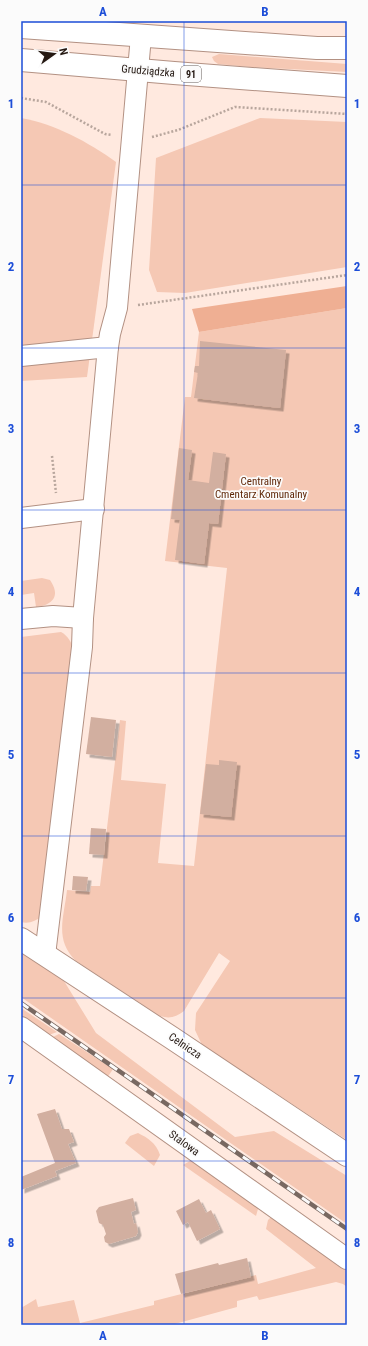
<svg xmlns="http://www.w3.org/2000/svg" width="368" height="1346" font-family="'Roboto Condensed',sans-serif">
  <defs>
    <filter id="shadow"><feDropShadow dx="3.5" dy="3.5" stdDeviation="0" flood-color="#0004"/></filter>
  </defs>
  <rect width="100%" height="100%" fill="#ffe9df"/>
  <g fill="#f5c8b4">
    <polygon points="219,54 347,64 347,72 250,67 218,64 214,61 212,57"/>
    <path d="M21 118C55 124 88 142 116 162L87 377 21 381Z"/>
    <polygon points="260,118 347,122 347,267 185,293 157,292 149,270 156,158"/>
    <path d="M347 308V1140L202 1045 195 1030 196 1013 230 961 219 953 184 1011C176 1017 170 1019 160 1016L76 961C54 939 64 918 67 890L90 892 91 886H100L120 720 126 721 121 780 166 784 158 863 194 866 227 568 165 561 185 397H191L199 332Z"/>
    <path d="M42 578 50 580C61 596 53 605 36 607L34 593 21 595V581Z"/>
    <path d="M61 632C68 636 72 642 73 651L42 916C36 921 29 924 21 922V637Z"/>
    <polygon points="21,952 64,981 96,1033 235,1137 274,1131 347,1176 347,1224 21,997"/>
    <polygon points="21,1008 57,1032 46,1036 21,1020"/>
    <polygon points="59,1034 113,1069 107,1078 49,1039"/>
    <path d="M138 1133C148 1138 156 1143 160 1155L154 1166 125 1143 130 1136Z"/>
    <polygon points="190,1161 196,1161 256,1204 258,1209 256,1216 183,1165"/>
    <polygon points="271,1217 275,1217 347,1268 347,1287 343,1284 336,1282 259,1300 257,1296 237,1301 237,1307 171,1325 21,1325 21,1308 36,1299 38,1307 74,1300 80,1323 154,1305 154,1301 256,1275 258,1284 316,1268 266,1229 268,1220"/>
  </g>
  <polygon fill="#efaf93" points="347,286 347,308 199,332 192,309"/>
  <g fill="#d2afa0" filter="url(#shadow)">
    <polygon points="200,341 286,350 280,408 194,398 198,373 194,372 195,366 199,366"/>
    <polygon points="179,448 192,450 188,480 209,483 213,452 226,454 218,524 209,523 204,564 175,560 180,520 171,519"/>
    <polygon points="91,717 116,720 112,757 86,754"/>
    <polygon points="219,760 237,762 231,817 200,814 206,764 219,765"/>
    <polygon points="91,828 106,829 104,855 89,854"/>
    <polygon points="73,876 88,877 86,891 72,890"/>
    <polygon points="55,1109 62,1129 69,1129 74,1142 68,1144 76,1163 55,1171 57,1176 21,1190 21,1177 55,1163 37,1114"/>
    <polygon points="133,1198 136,1210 131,1212 134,1224 136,1223 138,1232 136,1236 109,1244 105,1242 104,1237 106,1234 103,1225 99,1223 96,1211 99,1207"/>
    <polygon points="199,1199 206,1213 211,1210 220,1229 197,1241 188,1222 183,1225 176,1211"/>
    <polygon points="247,1258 251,1277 181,1294 175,1274 218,1263 219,1265"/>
  </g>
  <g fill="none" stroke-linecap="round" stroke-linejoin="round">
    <g stroke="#b39183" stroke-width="22">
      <g id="street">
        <polyline points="21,356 108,347"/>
        <polyline points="21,518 94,509"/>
        <polyline points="21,619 53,616 83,618"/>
        <polyline points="45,955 82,647 83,618 108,347 110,334 117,308 141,36"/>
        <polyline points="21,1027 347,1259"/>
      </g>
    </g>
    <g stroke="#b39183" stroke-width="24">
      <polyline id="secondary" points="21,939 172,1038 347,1155"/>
    </g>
    <g stroke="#b39183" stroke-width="24">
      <g id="primary">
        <polyline points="21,27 317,48 347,48"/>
        <polyline points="21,60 174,73 347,86"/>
      </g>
    </g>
    <g stroke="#b8a69d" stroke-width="2.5" stroke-dasharray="2 2" stroke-linecap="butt">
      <polyline points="21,98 46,102 105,134 112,135"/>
      <polyline points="152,137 178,130 235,107 347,114"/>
      <polyline points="138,305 347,275"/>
      <polyline points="52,456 56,493"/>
    </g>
    <use href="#street" stroke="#fff" stroke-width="20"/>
    <use href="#secondary" stroke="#fff" stroke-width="22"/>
    <use href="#primary" stroke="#fff" stroke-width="22"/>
    <g stroke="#786861" stroke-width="4.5">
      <polyline id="rail" points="21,1003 347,1229"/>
    </g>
    <use href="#rail" stroke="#fbfbfb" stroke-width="3" stroke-dasharray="9" stroke-linecap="butt"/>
  </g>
  <path fill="none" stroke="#1d4ed8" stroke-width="1" stroke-opacity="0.55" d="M184 21V1325M21 185H347M21 348H347M21 510H347M21 673H347M21 836H347M21 998H347M21 1161H347"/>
  <g text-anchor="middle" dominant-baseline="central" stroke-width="3.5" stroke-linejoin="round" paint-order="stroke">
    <rect fill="#fbfbfb" stroke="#645c58" stroke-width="1" x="181" y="66" width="20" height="16" rx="3"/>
    <g font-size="10" font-weight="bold" fill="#241812">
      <text x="191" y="74">91</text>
    </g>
    <g font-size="11" fill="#241812" stroke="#fbfbfb">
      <text transform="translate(148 71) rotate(5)">Grudziądzka</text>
      <text transform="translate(185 1046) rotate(34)">Celnicza</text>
      <text transform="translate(184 1143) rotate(36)">Stalowa</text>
    </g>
    <g font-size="11" fill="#612809" stroke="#fbfbfb">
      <text x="261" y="481">Centralny<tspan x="261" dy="13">Cmentarz Komunalny</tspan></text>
    </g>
  </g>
  <rect width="368" height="1346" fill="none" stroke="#fbfbfb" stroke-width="44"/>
  <g transform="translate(54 54) rotate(76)" stroke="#fbfbfb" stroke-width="3" paint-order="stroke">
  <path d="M0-3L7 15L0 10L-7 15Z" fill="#241812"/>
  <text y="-6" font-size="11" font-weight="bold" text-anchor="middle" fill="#241812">N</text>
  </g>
  <rect x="22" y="22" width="324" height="1302" fill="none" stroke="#1d4ed8" stroke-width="1.5"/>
  <g font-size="13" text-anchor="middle" font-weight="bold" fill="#1d4ed8">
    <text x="103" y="16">A</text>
    <text x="265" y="16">B</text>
    <text x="11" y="108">1</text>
    <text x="357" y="108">1</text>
    <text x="11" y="271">2</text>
    <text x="357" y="271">2</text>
    <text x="11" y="433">3</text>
    <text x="357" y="433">3</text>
    <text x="11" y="596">4</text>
    <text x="357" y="596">4</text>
    <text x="11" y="759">5</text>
    <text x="357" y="759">5</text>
    <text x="11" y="922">6</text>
    <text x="357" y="922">6</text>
    <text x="11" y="1084">7</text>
    <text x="357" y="1084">7</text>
    <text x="11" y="1247">8</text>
    <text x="357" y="1247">8</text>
    <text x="103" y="1340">A</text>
    <text x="265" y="1340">B</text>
  </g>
</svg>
